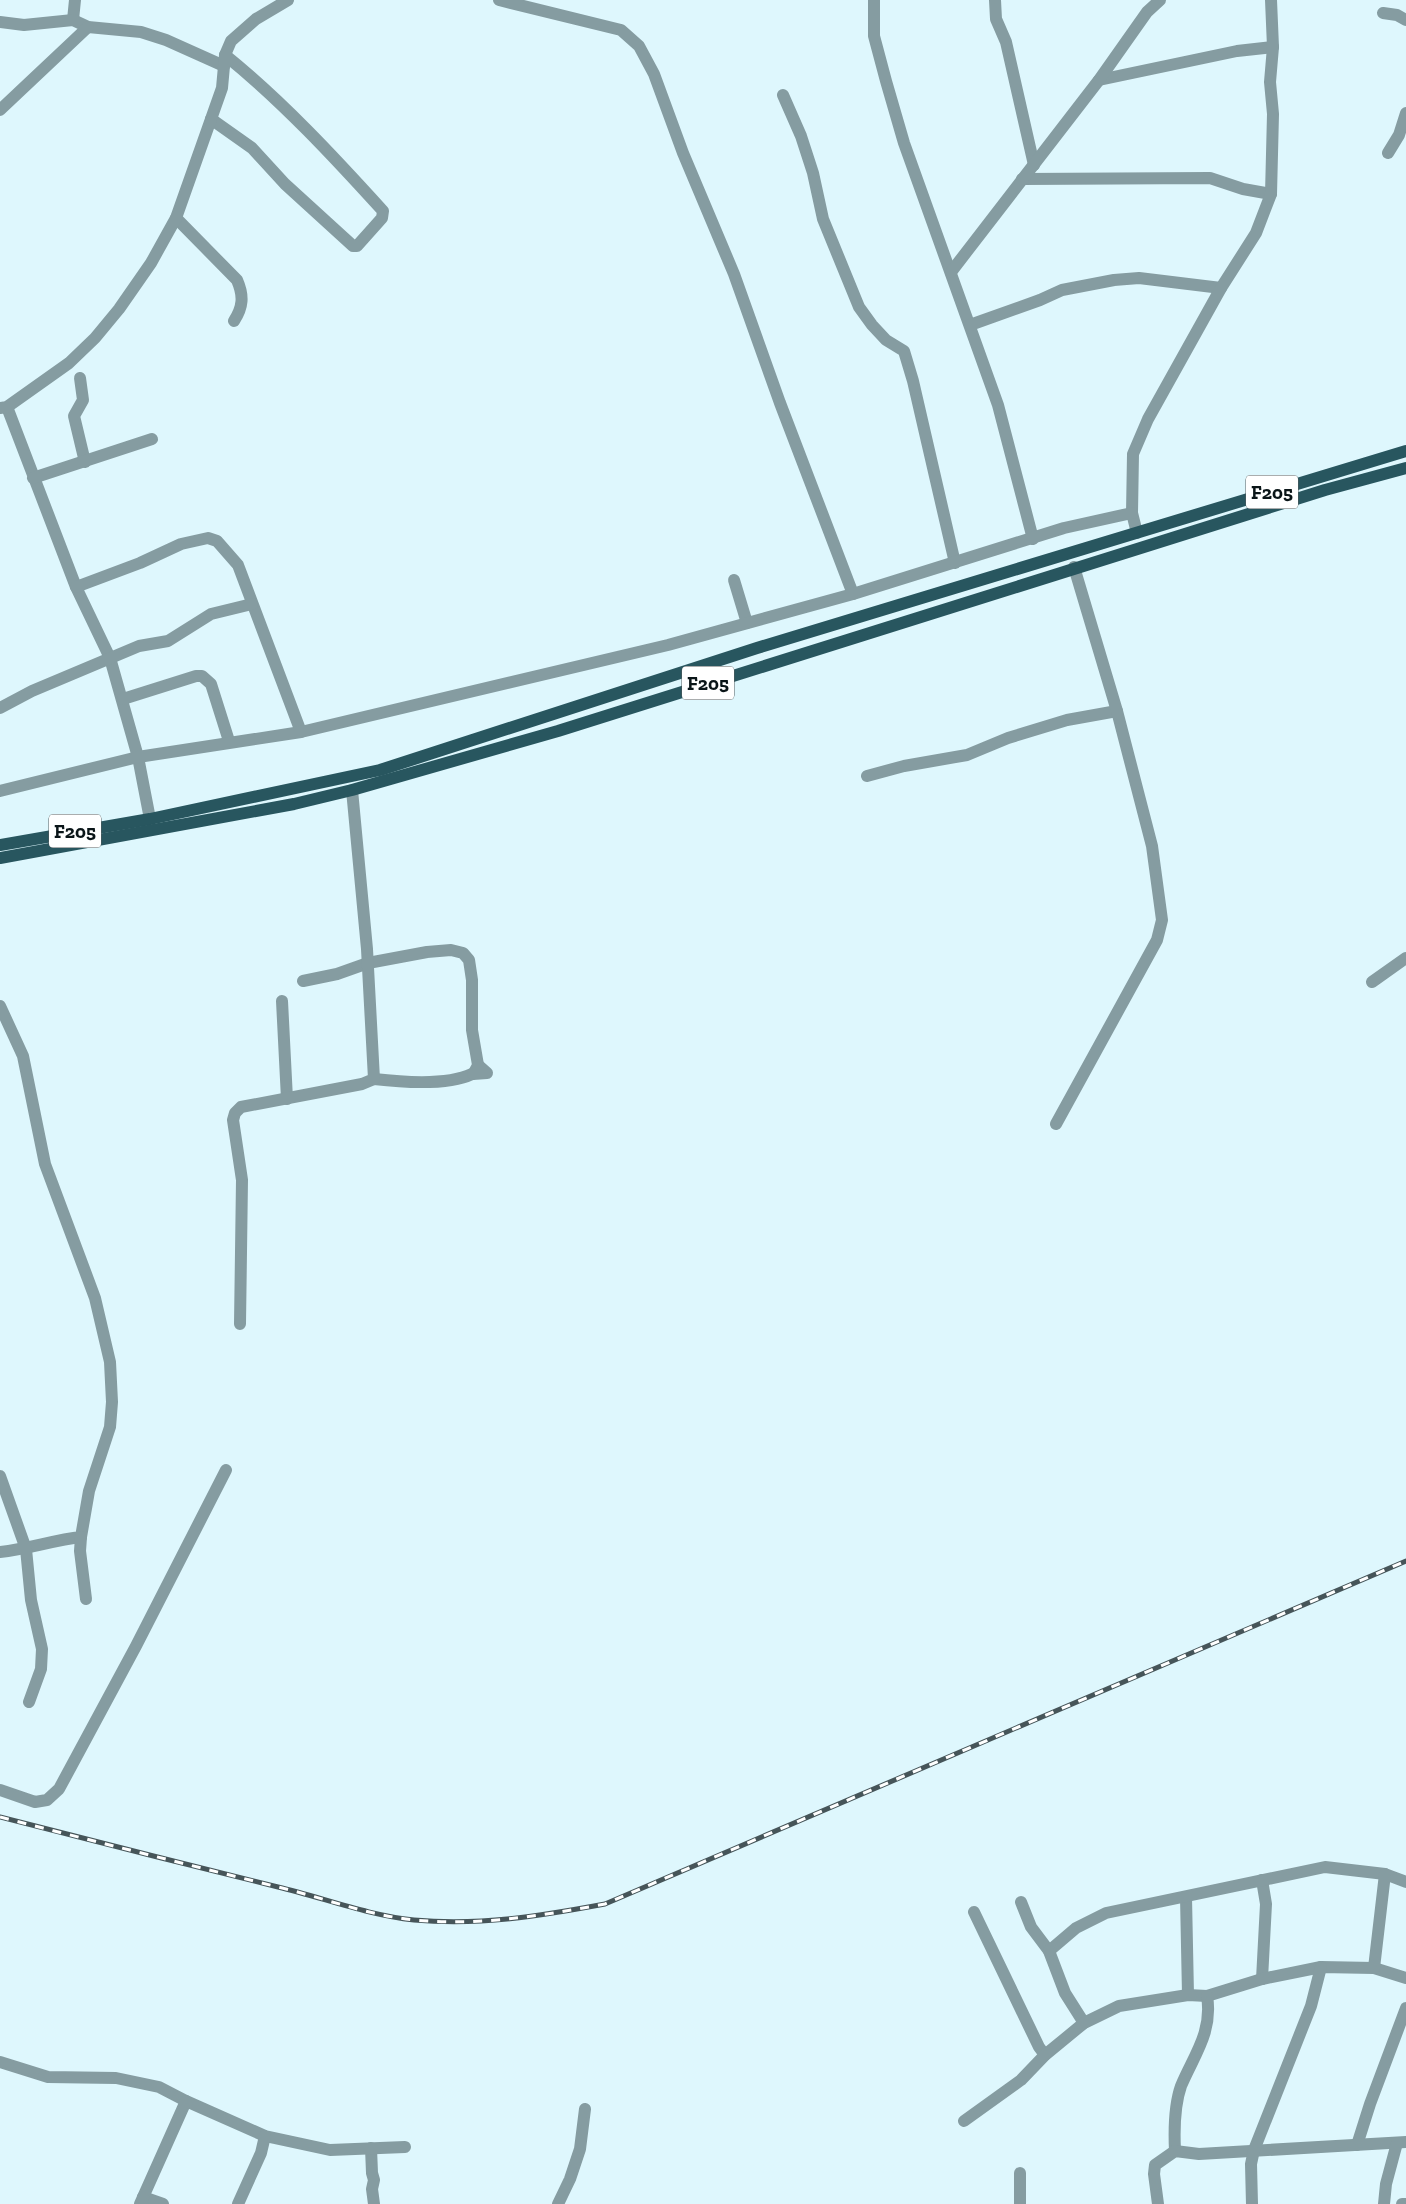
<svg xmlns="http://www.w3.org/2000/svg" width="1406" height="2204" font-family="'Zilla Slab',serif">
  <rect width="100%" height="100%" fill="#def7fd"/>
  <g fill="none" stroke-linecap="round" stroke-linejoin="round">
    <g stroke="#859ca1" stroke-width="12">
      <polyline points="499,0 621,30 639,46 654,74 683,153 734,274 780,403 853,594"/>
      <polyline points="874,0 874,36 886,81 904,143 998,405 1033,539"/>
      <polyline points="995,0 996,19 1006,42 1034,165"/>
      <polyline points="1383,13 1397,15 1406,20"/>
      <polyline points="73,20 75,0"/>
      <polyline points="0,22 24,25 73,20 88,27 141,32 166,40 224,66"/>
      <polyline points="1099,80 1237,51 1273,47"/>
      <polyline points="783,95 801,136 813,173 823,219 859,307 872,325 886,340 904,351 913,381 955,563"/>
      <polyline points="0,110 88,27"/>
      <path d="M211 119 252 148 285 184 353 246H357L382 218 383 211C334 157 282 101 225 55"/>
      <polyline points="1388,153 1399,135 1406,113"/>
      <polyline points="1022,179 1210,178 1243,189 1271,194"/>
      <path d="M176 218 237 280C244 296 243 307 234 321"/>
      <polyline points="951,272 1099,80 1147,12 1160,0"/>
      <polyline points="970,325 1040,300 1062,290 1114,280 1139,278 1221,288"/>
      <polyline points="80,378 83,400 74,416 85,462"/>
      <polyline points="7,407 76,587 110,658 138,757 150,819"/>
      <polyline points="0,408 7,407 69,363 95,338 119,309 151,263 176,218 222,88 225,55 231,41 256,19 288,0"/>
      <polyline points="33,478 152,439"/>
      <polyline points="1137,533 1132,513 1133,454 1148,419 1221,288 1256,233 1271,194 1273,114 1270,82 1273,47 1271,0"/>
      <polyline points="734,580 747,623"/>
      <polyline points="76,587 140,563 181,544 208,538 217,541 238,565 301,732"/>
      <polyline points="123,699 196,676 202,676 211,684 229,741"/>
      <polyline points="0,708 32,691 139,646 168,641 211,614 252,604"/>
      <polyline points="867,776 904,766 967,755 1008,738 1067,720 1117,711"/>
      <polyline points="0,791 138,757 301,732 668,645 853,594 1064,528 1132,513"/>
      <path d="M303 981 337 974 368 963 427 952 451 950 463 953 469 960 472 980V1030L478 1065C476 1069 475 1072 472 1074 447 1086 400 1082 374 1079"/>
      <polyline points="1372,982 1406,958"/>
      <polyline points="282,1001 287,1099"/>
      <path d="M0 1006 23 1056 45 1164 95 1298 110 1362 112 1402 110 1427 89 1491 81 1537C54 1540 28 1549 0 1552"/>
      <polyline points="473,1074 487,1073 478,1065"/>
      <polyline points="1056,1124 1157,940 1162,920 1152,846 1117,711 1074,567"/>
      <polyline points="240,1324 242,1180 233,1120 235,1113 241,1107 362,1084 374,1079 367,949 352,790"/>
      <polyline points="0,1476 26,1549 31,1600 42,1649 41,1669 29,1702"/>
      <polyline points="81,1537 80,1551 86,1599"/>
      <polyline points="0,1790 35,1802 47,1800 59,1789 136,1646 226,1470"/>
      <polyline points="1262,1880 1266,1904 1262,1979"/>
      <polyline points="1186,1897 1188,1995"/>
      <polyline points="1021,1902 1031,1927 1049,1951 1065,1993 1084,2023"/>
      <polyline points="974,1912 1039,2047 1045,2055"/>
      <polyline points="1049,1951 1076,1928 1106,1913 1325,1867 1385,1874 1406,1882"/>
      <polyline points="1374,1968 1406,1978"/>
      <polyline points="0,2062 48,2077 116,2078 159,2087 186,2101"/>
      <polyline points="964,2121 1021,2080 1045,2055 1084,2023 1119,2006 1188,1995 1207,1996 1262,1979 1321,1967 1374,1968 1385,1874"/>
      <polyline points="1357,2145 1370,2104 1406,2008"/>
      <polyline points="371,2148 372,2173 374,2180 372,2189 374,2204"/>
      <path d="M1175 2151C1174 2130 1174 2106 1181 2086 1194 2055 1213 2032 1207 1996"/>
      <polyline points="143,2197 163,2204"/>
      <polyline points="140,2204 186,2101 265,2136 330,2150 405,2147"/>
      <polyline points="238,2204 261,2153 265,2136"/>
      <polyline points="558,2204 570,2179 580,2149 585,2109"/>
      <polyline points="1020,2204 1020,2173"/>
      <polyline points="1158,2204 1154,2174 1155,2165 1175,2151 1199,2154 1406,2142"/>
      <polyline points="1252,2204 1251,2164 1254,2150 1311,2006 1321,1967"/>
      <polyline points="1384,2204 1386,2184 1397,2143"/>
      <polyline points="1402,2204 1406,2204"/>
    </g>
    <g stroke="#28565f" stroke-width="12">
      <polyline points="0,845 150,819 380,770 757,648 1406,451"/>
      <polyline points="0,858 294,804 352,790 558,731 1325,490 1406,468"/>
    </g>
    <g stroke="#465559" stroke-width="5">
      <path id="rail" d="M0 1817C93 1841 185 1864 278 1887 324 1898 367 1915 414 1920 480 1926 540 1916 605 1904L1406 1561"/>
    </g>
    <use href="#rail" stroke="#fff" stroke-width="3" stroke-dasharray="9" stroke-linecap="butt"/>
  </g>
  <g text-anchor="middle" dominant-baseline="central" stroke-width="5" stroke-linejoin="round" paint-order="stroke">
    <g fill="#fff" stroke="#545b5d" stroke-width="1">
      <rect x="1246" y="475.5" width="52" height="33" rx="4"/>
      <rect x="682" y="666.5" width="52" height="33" rx="4"/>
      <rect x="49" y="814.5" width="52" height="33" rx="4"/>
    </g>
    <g font-size="19" font-weight="bold" fill="#0a1518">
      <text x="1272" y="492">F205</text>
      <text x="708" y="683">F205</text>
      <text x="75" y="831">F205</text>
    </g>
  </g>
</svg>
